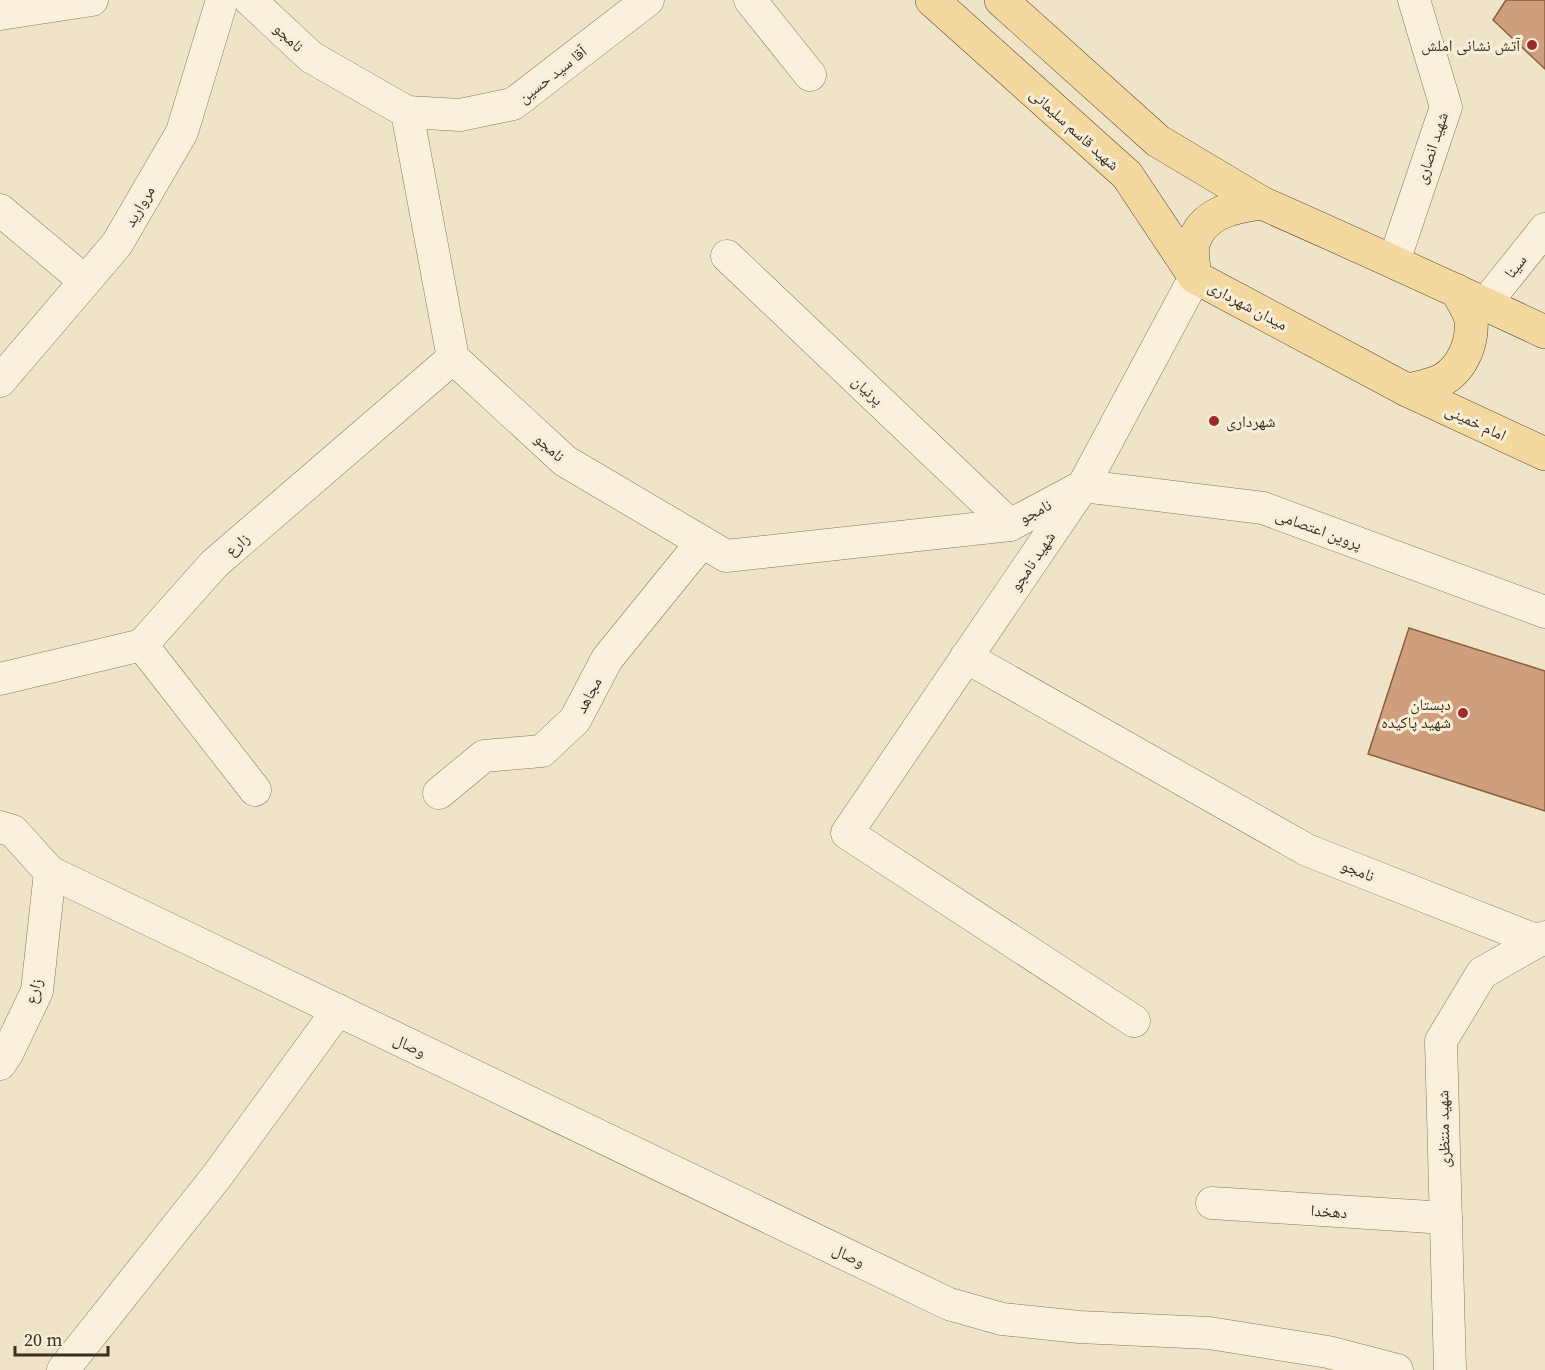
<svg xmlns="http://www.w3.org/2000/svg" width="1545" height="1370" font-family="'Source Serif 4','Noto Naskh Arabic',serif">
  <rect width="100%" height="100%" fill="#f0e4c8"/>
  <g fill="#cf9f7d" stroke="#8d5f41" stroke-width="1.5">
    <polygon points="1506,0 1545,0 1545,69 1493,20"/>
    <polygon points="1409,628 1545,671 1545,811 1368,754"/>
  </g>
  <g fill="none" stroke-linecap="round" stroke-linejoin="round">
    <g stroke="#8d765c" stroke-width="33">
      <g id="minor">
        <polyline points="250,0 311,57 407,112 453,358 565,461 726,556 1010,525 1083,486"/>
        <polyline points="750,0 810,75"/>
        <polyline points="0,14 92,0"/>
        <polyline points="407,112 460,115 513,104 648,0"/>
        <polyline points="0,210 85,281"/>
        <polyline points="727,256 1010,525"/>
        <polyline points="1394,261 1446,107 1414,0"/>
        <polyline points="1485,304 1545,229"/>
        <polyline points="0,381 117,244 182,132 222,0"/>
        <polyline points="1083,486 1263,508 1545,612"/>
        <polyline points="142,645 255,790"/>
        <polyline points="966,657 1307,850 1538,941"/>
        <polyline points="0,679 142,645 214,564 453,358"/>
        <polyline points="439,793 484,756 542,751 575,720 607,659 702,542"/>
        <polyline points="0,827 13,831 50,872 37,991 8,1052 0,1064"/>
        <polyline points="50,872 949,1304 1002,1319 1079,1327 1209,1333 1328,1352 1397,1370"/>
        <polyline points="1134,1021 847,833 1083,486 1195,277"/>
        <polyline points="1212,1203 1446,1218"/>
        <polyline points="63,1370 217,1176 338,1010"/>
        <polyline points="1450,1370 1441,1041 1482,973 1545,937"/>
      </g>
    </g>
    <g stroke="#5b4430" stroke-width="34">
      <g id="major">
        <polyline points="932,0 1127,175 1195,277"/>
        <polyline points="1001,0 1158,141 1262,203"/>
        <path d="M1456 290C1461 299 1469 310 1471 320 1472 330 1470 342 1466 352 1453 381 1436 384 1407 390L1195 277C1194 267 1191 253 1193 244 1202 213 1234 206 1262 203 1357 245 1451 288 1545 332"/>
        <polyline points="1407,390 1545,454"/>
      </g>
    </g>
    <use href="#minor" stroke="#faf1dc" stroke-width="32"/>
    <use href="#major" stroke="#f3d9a0" stroke-width="33"/>
  </g>
  <g fill="#9e2a2b" stroke="#f7eed8" stroke-width="2">
    <circle cx="1532" cy="45" r="6"/>
    <circle cx="1214" cy="421" r="6"/>
    <circle cx="1463" cy="713" r="6"/>
  </g>
  <g text-anchor="middle" dominant-baseline="central" stroke-width="6" stroke-linejoin="round" paint-order="stroke">
    <g font-size="16" fill="#3d2e20" stroke="#f7eed8">
      <text transform="translate(289 37) rotate(43)">نامجو</text>
      <text transform="translate(552 74) rotate(-38)">آقا سید حسین</text>
      <text transform="translate(1075 129) rotate(42)">شهید قاسم سلیمانی</text>
      <text transform="translate(1431 148) rotate(-72)">شهید انصاری</text>
      <text transform="translate(139 206) rotate(-60)">مروارید</text>
      <text transform="translate(1515 266) rotate(-52)">سینا</text>
      <text transform="translate(1248 305) rotate(28)">میدان شهرداری</text>
      <text transform="translate(868 390) rotate(43)">پرنیان</text>
      <text transform="translate(1476 422) rotate(25)">امام خمینی</text>
      <text transform="translate(550 447) rotate(42)">نامجو</text>
      <text transform="translate(1035 511) rotate(-28)">نامجو</text>
      <text transform="translate(1319 529) rotate(20)">پروین اعتصامی</text>
      <text transform="translate(237 544) rotate(-41)">زارع</text>
      <text transform="translate(1032 561) rotate(-56)">شهید نامجو</text>
      <text transform="translate(588 695) rotate(-62)">مجاهد</text>
      <text transform="translate(1358 870) rotate(22)">نامجو</text>
      <text transform="translate(33 991) rotate(-74)">زارع</text>
      <text transform="translate(410 1045) rotate(26)">وصال</text>
      <text transform="translate(1443 1129) rotate(-91)">شهید منتظری</text>
      <text transform="translate(1329 1211) rotate(4)">دهخدا</text>
      <text transform="translate(849 1255) rotate(26)">وصال</text>
    </g>
    <g font-size="16" fill="#3d2e20" stroke="#f7eed8" text-anchor="end">
      <text x="1520" y="45">آتش نشانی املش</text>
      <text x="1226" y="421" text-anchor="start">شهرداری</text>
      <text x="1451" y="704">دبستان<tspan x="1451" dy="18">شهید پاکیده</tspan></text>
    </g>
  </g>
  <path d="M15 1346v9h93v-9" fill="none" stroke="#3d2e20" stroke-width="3"/>
  <text x="24" y="1346" font-size="18" fill="#3d2e20" stroke="#f7eed8" stroke-width="4.5" paint-order="stroke">20 m</text>
</svg>
